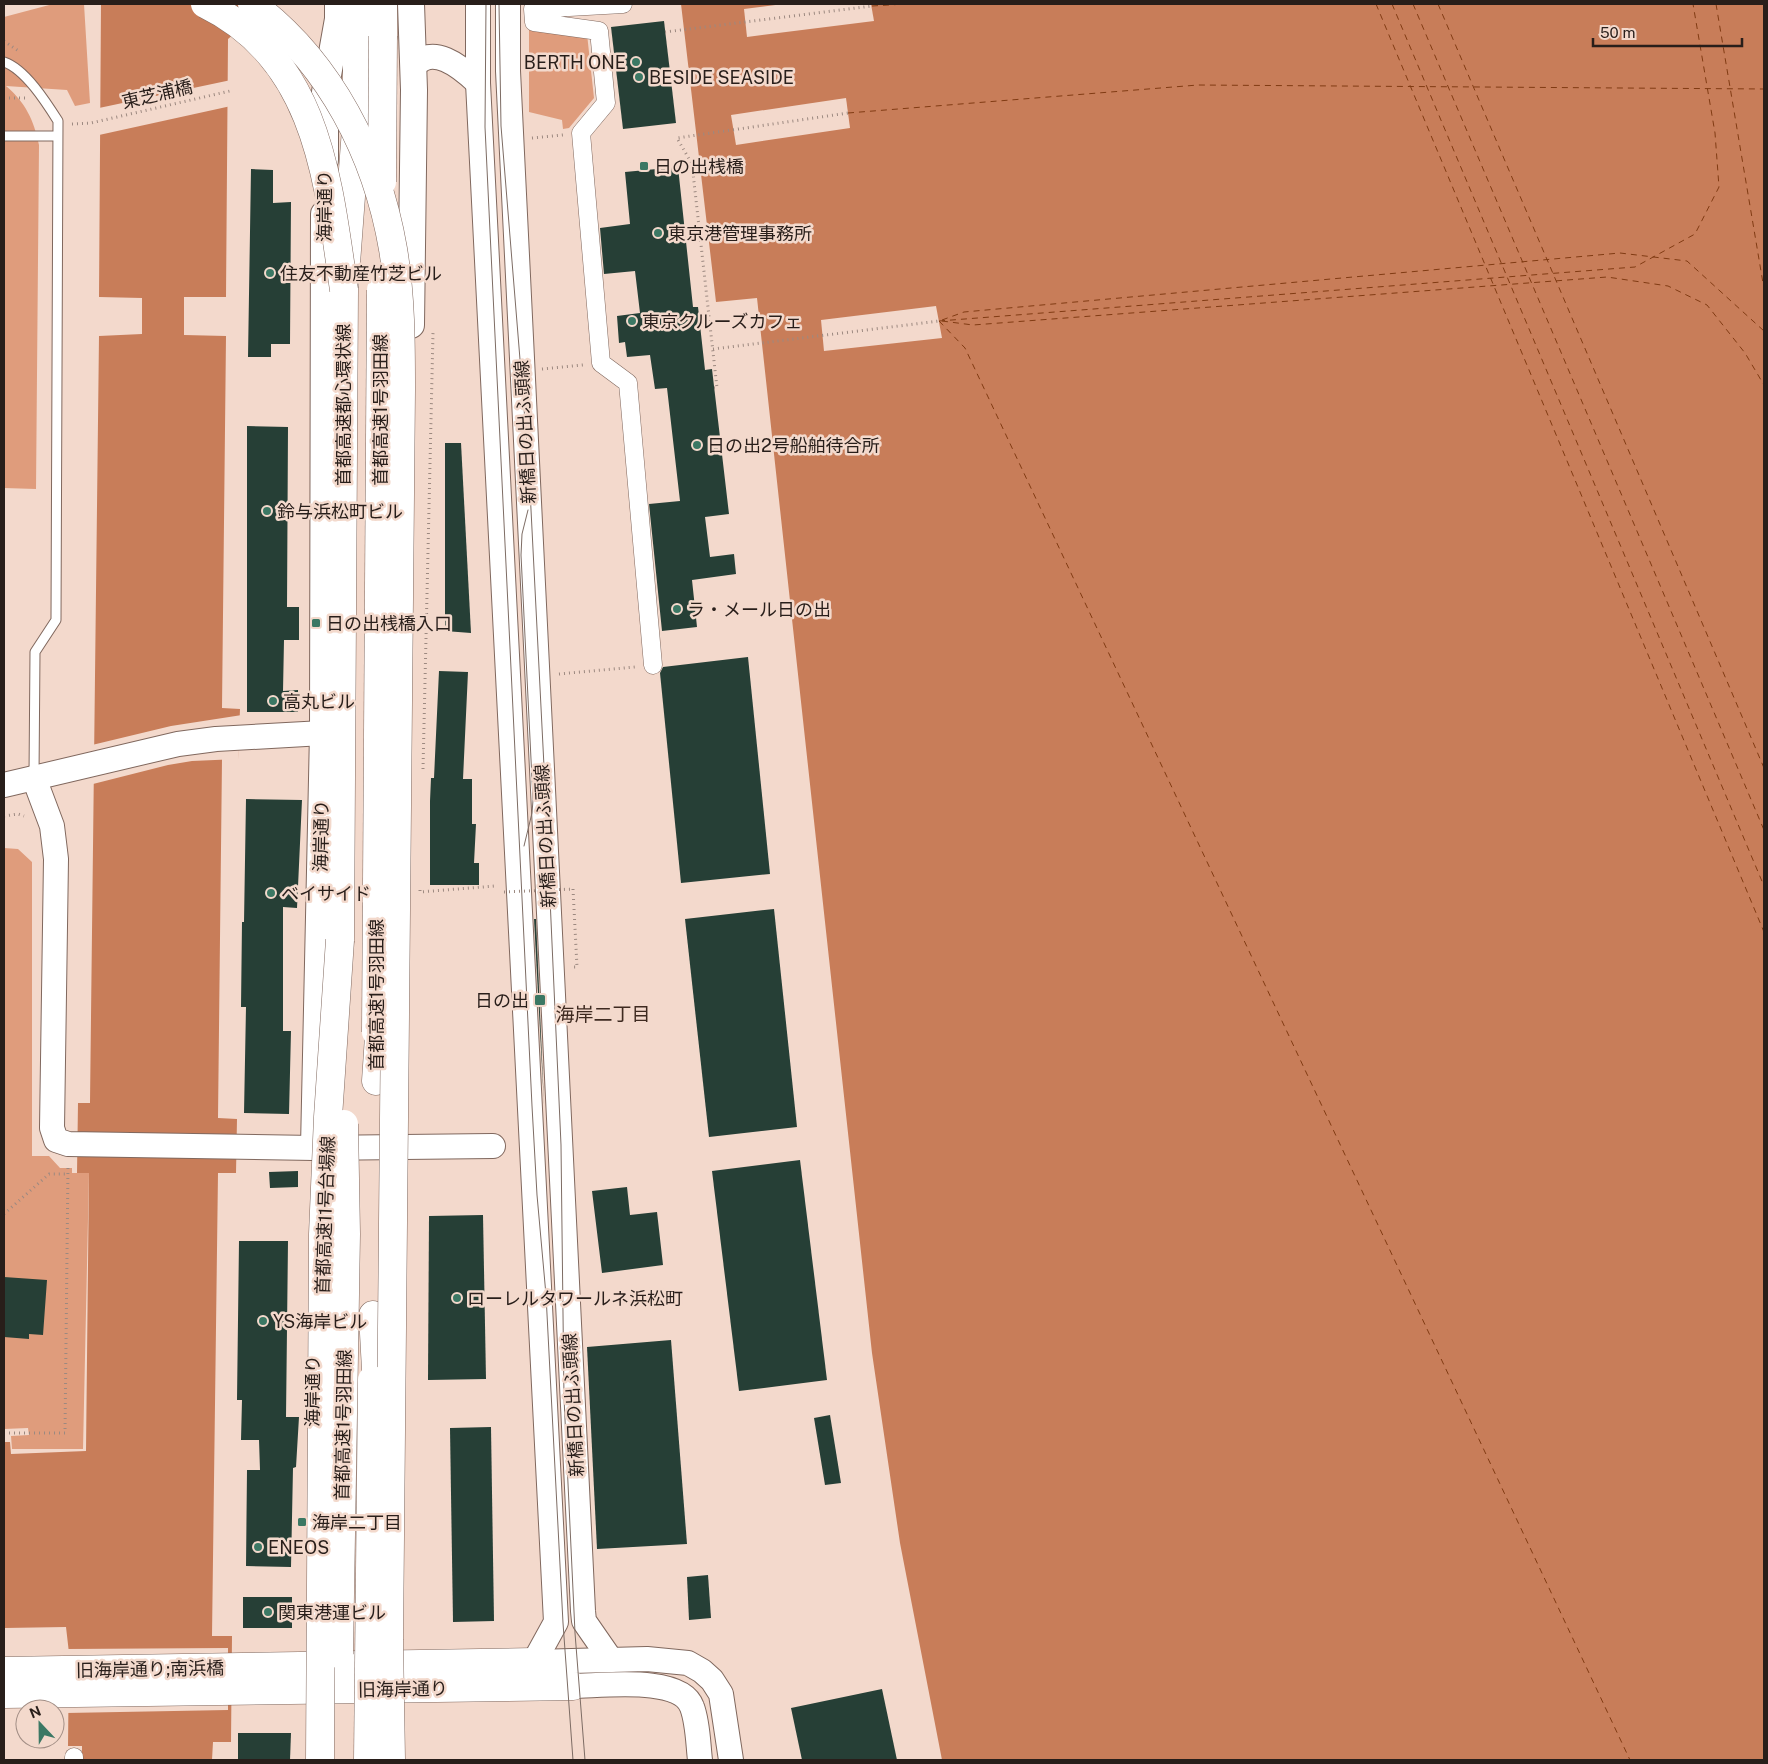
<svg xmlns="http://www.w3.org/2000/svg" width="1768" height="1764" font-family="'Public Sans','Noto Sans JP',sans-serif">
  <rect width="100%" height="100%" fill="#f3d9cc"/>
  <g fill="#df9c7c">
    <path d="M53 4H84L90 103 75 106 67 90 6 86C25 102 34 120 39 145L36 489 4 488V17Z"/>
    <polygon points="529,29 587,34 594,98 569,128 563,129 562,120 529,112"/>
    <polygon points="4,848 18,849 32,862 32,1156 49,1156 60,1168 72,1168 72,1173 89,1173 83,1449 12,1449 11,1436 29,1435 28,1428 4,1429"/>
  </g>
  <g fill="#c87d59">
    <polygon points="101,4 269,4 228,39 226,297 184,297 184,335 226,336 222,708 240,709 238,759 222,759 218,1118 237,1119 236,1173 218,1173 212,1636 232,1636 231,1742 213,1742 212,1760 82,1760 82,1746 68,1746 69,1653 66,1627 4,1628 4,1442 10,1442 11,1454 86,1451 89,1173 77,1173 78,1103 90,1103 99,336 142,334 142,298 99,297"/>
    <polygon points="681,4 1764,4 1764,1760 942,1760 900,1543 872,1353 757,298 716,302"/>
  </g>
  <g fill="#f3d9cc">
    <polygon points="783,4 871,4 874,21 747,37 744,9"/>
    <polygon points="231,80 231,106 99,135 99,108"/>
    <polygon points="846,98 850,128 736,145 731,115"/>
    <polygon points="936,306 942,338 824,351 821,320"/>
    <polygon points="242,715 238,759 192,761 168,765 93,784 92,745 171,726"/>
    <polygon points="228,1648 228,1710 66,1713 66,1649"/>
  </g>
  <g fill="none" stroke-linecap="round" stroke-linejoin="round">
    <g stroke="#813b13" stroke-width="1" stroke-dasharray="6 5" stroke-linecap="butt">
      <polyline points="1376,4 1764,932"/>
      <polyline points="1392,4 1764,886"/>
      <polyline points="1413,4 1764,830"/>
      <polyline points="1438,4 1764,768"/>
      <polyline points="1716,4 1764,289"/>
      <polyline points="872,6 905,4"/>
      <polyline points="848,113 1198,85 1764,89"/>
      <polyline points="942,320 964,312 1620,253 1687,261 1764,331"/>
      <polyline points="939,321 965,348 1630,1760"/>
      <polyline points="939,321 1635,267 1695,234 1719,187 1715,133 1693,4"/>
      <polyline points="942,321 973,325 1607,277 1668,286 1707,305 1745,353 1764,385"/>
    </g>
  </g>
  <g fill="#263f36">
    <polygon points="664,21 676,123 623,129 611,27"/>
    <polygon points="678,167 693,307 698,307 705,370 712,369 729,514 705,517 710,557 734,554 736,574 692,580 697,627 662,631 649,504 680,501 667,388 655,389 650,355 627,357 625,342 619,343 617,316 640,313 635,271 604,274 600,228 630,224 625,172"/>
    <polygon points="251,169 273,170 273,203 291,202 290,344 271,344 271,357 248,357"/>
    <polygon points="247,426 288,427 287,607 299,607 299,640 284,640 283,691 298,690 298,712 247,712"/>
    <polygon points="445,443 461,443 471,633 445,631"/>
    <polygon points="748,657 770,874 681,883 660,673 663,667"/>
    <polygon points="439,671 468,672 463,779 472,779 472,824 476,824 474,863 479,863 479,885 430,885 430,801 431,778 434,778"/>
    <polygon points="246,799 302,800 297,908 283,907 283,1031 291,1031 289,1114 244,1113 246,1007 241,1007 242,922 244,922"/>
    <polygon points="774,909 797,1127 709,1137 685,919"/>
    <polygon points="534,919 536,919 544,1105"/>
    <polygon points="800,1160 827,1380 739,1391 712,1171"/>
    <polygon points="298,1171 298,1187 270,1188 269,1172"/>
    <polygon points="627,1187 630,1215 657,1212 663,1265 602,1273 592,1191"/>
    <polygon points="483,1215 486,1379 428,1380 429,1216"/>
    <polygon points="239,1241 288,1241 286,1417 299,1417 296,1467 293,1468 291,1567 246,1566 247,1470 260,1470 259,1440 241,1440 242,1400 237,1400"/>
    <polygon points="4,1277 47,1280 43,1335 29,1334 29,1339 4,1337"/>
    <polygon points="671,1340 687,1544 597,1549 587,1347"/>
    <polygon points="830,1415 841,1483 825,1485 814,1418"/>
    <polygon points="491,1427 494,1621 453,1622 450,1428"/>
    <polygon points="708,1575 711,1618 689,1620 687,1577"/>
    <rect x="243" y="1597" width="49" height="31"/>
    <polygon points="882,1689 897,1760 802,1760 791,1708"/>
    <polygon points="238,1733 291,1733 290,1760 238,1760"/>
  </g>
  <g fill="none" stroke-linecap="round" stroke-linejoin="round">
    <g stroke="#80685e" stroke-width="11">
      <g id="lane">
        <path d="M4 62C25 69 46 102 58 121L56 620 35 652 34 776"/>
        <polyline points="4,136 57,136"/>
      </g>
    </g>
    <g stroke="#80685e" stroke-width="19">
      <g id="street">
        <polyline points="623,4 533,9 534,22 599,31 606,103 581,133 601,363 628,383 653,665"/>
        <polyline points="74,1760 74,1757"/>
      </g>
    </g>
    <g stroke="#80685e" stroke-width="26">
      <g id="secondary">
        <polyline points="478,4 478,83 556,1622 534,1662"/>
        <polyline points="508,4 508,71 583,1611 584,1621 611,1660"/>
        <path d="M413 68C431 42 461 67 478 83"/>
        <polyline points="34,778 52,826 56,859 52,1128 56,1140 68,1144 314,1148 493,1146"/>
        <polyline points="4,785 178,744 216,739 323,733"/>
        <polyline points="534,1662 647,1659 688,1663 702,1671 712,1680 721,1694 731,1760"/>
        <path d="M573 1686C601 1686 681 1675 692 1707 698 1723 698 1743 700 1760"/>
      </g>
    </g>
    <g stroke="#80685e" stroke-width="28">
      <g id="primary">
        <polyline points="411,4 414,90 411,325"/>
        <polyline points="325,160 325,92 338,19 338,4"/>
        <polyline points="314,1147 323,733 324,214"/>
      </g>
    </g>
    <g stroke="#80685e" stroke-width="29">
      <g id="highway">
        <polyline points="383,4 383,36"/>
        <polyline points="340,940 344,290 357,116 357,4"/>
        <polyline points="376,1081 381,1007"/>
        <polyline points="373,1315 378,1406"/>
        <polyline points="4,1671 534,1662"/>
        <polyline points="4,1694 573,1686"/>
      </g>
    </g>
    <g stroke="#9c8980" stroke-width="3" stroke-dasharray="1 4" stroke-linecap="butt">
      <polyline points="665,32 872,6"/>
      <polyline points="4,41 20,52"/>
      <polyline points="4,98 25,98"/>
      <polyline points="72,124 91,123 230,91"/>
      <polyline points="532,138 563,135"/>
      <polyline points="713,349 939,321"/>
      <polyline points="542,369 583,365"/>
      <polyline points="714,388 717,388 692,164 677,138 848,113"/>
      <polyline points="559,674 635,667"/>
      <polyline points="423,769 433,333"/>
      <polyline points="4,816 18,814 24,816"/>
      <polyline points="573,889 577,967 573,967"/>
      <polyline points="420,890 420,892 495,886"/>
      <polyline points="4,1214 49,1174 68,1174"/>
      <polyline points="4,1433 65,1433 68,1165"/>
    </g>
    <use href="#lane" stroke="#fff" stroke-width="9"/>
    <use href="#street" stroke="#fff" stroke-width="18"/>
    <use href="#secondary" stroke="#fff" stroke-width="24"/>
    <use href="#primary" stroke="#fff" stroke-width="26"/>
    <use href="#highway" stroke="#fff" stroke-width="28"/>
    <g stroke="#7d6c64" stroke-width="1">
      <polyline points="486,4 485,127 532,1106 537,1195 546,1295 563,1623 573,1760"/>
      <polyline points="499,4 501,126 529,470 545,786 561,1145 564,1398 575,1633 585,1760"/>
      <polyline points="524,846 532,813 533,800 521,555 522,534 528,510"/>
    </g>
    <g stroke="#80685e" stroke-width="29" stroke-linecap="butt">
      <g id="highway-bridge">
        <path d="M205 4C318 59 328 180 344 290"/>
        <path d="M252 4C330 62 377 155 393 249 401 296 401 343 401 390L389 1640 391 1760"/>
        <polyline points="382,182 383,36"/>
        <polyline points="376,1032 381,290"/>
        <polyline points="339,1654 346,1234 344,1124"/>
        <polyline points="320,1760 323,1234 328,1117 340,940"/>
        <polyline points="368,1760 372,1380"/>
      </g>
    </g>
    <polyline stroke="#9c8980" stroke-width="3" stroke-dasharray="1 4" stroke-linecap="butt" points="504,892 573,889"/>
    <use href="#highway-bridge" stroke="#fff" stroke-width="28"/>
  </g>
  <g fill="#3b7864" stroke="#f3d9cc" stroke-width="2">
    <circle cx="636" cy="62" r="5"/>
    <circle cx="639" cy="77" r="5"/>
    <rect x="639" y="161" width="10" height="10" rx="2.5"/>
    <circle cx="658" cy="233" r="5"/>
    <circle cx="270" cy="273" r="5"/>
    <circle cx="632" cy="321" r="5"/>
    <circle cx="697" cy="445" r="5"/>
    <circle cx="267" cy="511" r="5"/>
    <circle cx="677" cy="609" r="5"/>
    <rect x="311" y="618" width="10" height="10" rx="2.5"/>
    <circle cx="273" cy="701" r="5"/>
    <circle cx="271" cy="893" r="5"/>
    <rect x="534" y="994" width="12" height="12" rx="2.5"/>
    <circle cx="457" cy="1298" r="5"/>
    <circle cx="263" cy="1321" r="5"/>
    <rect x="297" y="1517" width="10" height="10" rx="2.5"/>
    <circle cx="258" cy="1547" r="5"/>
    <circle cx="268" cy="1612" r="5"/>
  </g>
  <g text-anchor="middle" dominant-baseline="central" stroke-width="5" stroke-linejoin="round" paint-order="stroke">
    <g font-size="18" fill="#281e1a" stroke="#f3d9cc" text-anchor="start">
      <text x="626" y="62" text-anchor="end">BERTH ONE</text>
      <text x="649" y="77">BESIDE SEASIDE</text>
      <text x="654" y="166">日の出桟橋</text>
      <text x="668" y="233">東京港管理事務所</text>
      <text x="280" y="273">住友不動産竹芝ビル</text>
      <text x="642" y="321">東京クルーズカフェ</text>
      <text x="707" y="445">日の出2号船舶待合所</text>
      <text x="277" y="511">鈴与浜松町ビル</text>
      <text x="687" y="609">ラ・メール日の出</text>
      <text x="326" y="623">日の出桟橋入口</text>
      <text x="283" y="701">高丸ビル</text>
      <text x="281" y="893">ベイサイド</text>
      <text x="529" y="1000" text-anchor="end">日の出</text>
      <text x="467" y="1298">ローレルタワールネ浜松町</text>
      <text x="273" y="1321">YS海岸ビル</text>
      <text x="312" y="1522">海岸二丁目</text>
      <text x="268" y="1547">ENEOS</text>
      <text x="278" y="1612">関東港運ビル</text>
    </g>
    <g font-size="18" fill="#281e1a" stroke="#f3d9cc">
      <text transform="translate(157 94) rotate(-13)">東芝浦橋</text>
      <text transform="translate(324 206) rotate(-90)">海岸通り</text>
      <text transform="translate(343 405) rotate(-90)">首都高速都心環状線</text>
      <text transform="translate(380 410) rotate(-90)">首都高速1号羽田線</text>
      <text transform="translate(525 432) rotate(-93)">新橋日の出ふ頭線</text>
      <text transform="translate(321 836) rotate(-89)">海岸通り</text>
      <text transform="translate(545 836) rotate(-93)">新橋日の出ふ頭線</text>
      <text transform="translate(376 995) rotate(-90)">首都高速1号羽田線</text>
      <text transform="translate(325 1215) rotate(-88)">首都高速11号台場線</text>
      <text transform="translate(312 1391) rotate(-90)">海岸通り</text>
      <text transform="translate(573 1405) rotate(-93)">新橋日の出ふ頭線</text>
      <text transform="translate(343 1425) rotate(-89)">首都高速1号羽田線</text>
      <text transform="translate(150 1669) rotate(-1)">旧海岸通り;南浜橋</text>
      <text transform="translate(403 1689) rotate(-1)">旧海岸通り</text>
    </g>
    <g font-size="19" fill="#3e2a20" stroke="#f3d9cc">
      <text x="603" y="1014">海岸二丁目</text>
    </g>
  </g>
  <rect width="1768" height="1764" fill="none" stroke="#281e1a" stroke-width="10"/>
  <g transform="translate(40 1724) rotate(338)"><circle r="24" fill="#f3d9cc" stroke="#a28e85"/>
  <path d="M0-4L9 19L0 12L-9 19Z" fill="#3b7864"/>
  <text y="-8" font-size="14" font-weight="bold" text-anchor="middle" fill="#281e1a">N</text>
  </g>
  <path d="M1593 38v8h149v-8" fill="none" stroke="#281e1a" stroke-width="2.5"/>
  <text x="1600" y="38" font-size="15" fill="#281e1a" stroke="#f3d9cc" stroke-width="4" paint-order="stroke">50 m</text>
</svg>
